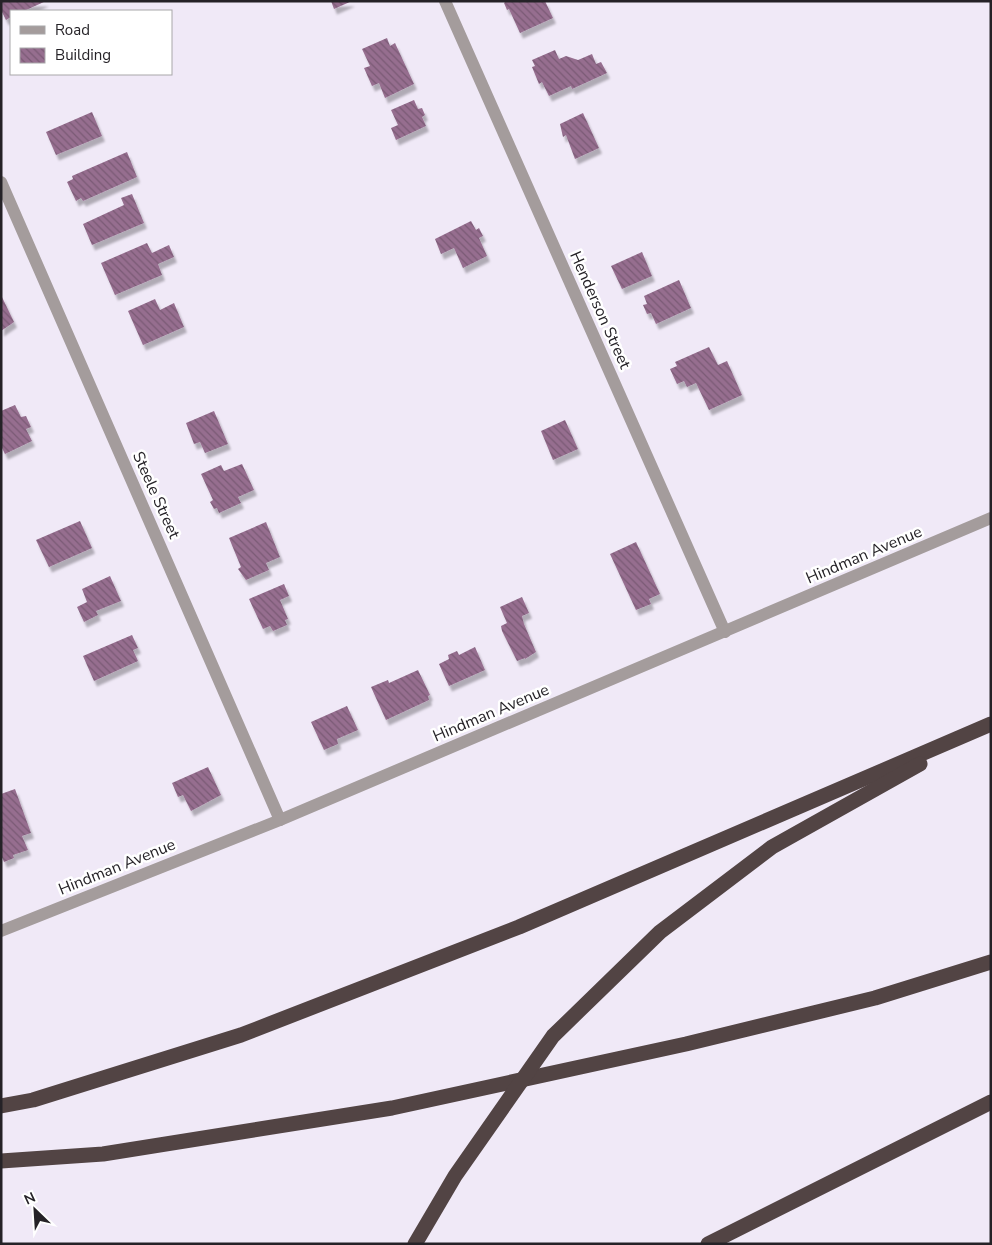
<svg xmlns="http://www.w3.org/2000/svg" width="992" height="1245" font-family="'Nunito Sans',sans-serif">
  <defs>
    <pattern id="building-back-hatch" width="6" height="6" patternUnits="userSpaceOnUse" patternTransform="scale(1.25)"><rect width="6" height="6" fill="#966e8f"/><path d="M-1 5l2 2M0 0l6 6M5-1l2 2" fill="none" stroke="#7a5a75"/></pattern>
    <filter id="shadow"><feDropShadow dx="3" dy="5.5" stdDeviation="1" flood-color="#0004"/></filter>
  </defs>
  <rect width="100%" height="100%" fill="#f0e9f7"/>
  <g fill="url(#building-back-hatch)" filter="url(#shadow)">
    <polygon points="1,1 46,1 24,11 11,11 11,17 6,20 1,10"/>
    <polygon points="331,1 352,1 334,9"/>
    <polygon points="506,1 545,1 553,18 520,33 509,9 507,10 504,3"/>
    <polygon points="387,38 390,46 395,43 414,84 385,98 379,83 372,86 364,68 370,66 362,49"/>
    <polygon points="555,50 559,59 566,56 578,60 592,54 596,64 601,62 607,73 572,89 571,86 549,96 542,82 539,84 532,67 535,66 532,60"/>
    <polygon points="414,100 418,109 422,108 425,115 422,117 426,126 396,140 391,128 398,125 391,110"/>
    <polygon points="92,112 102,136 56,155 46,132"/>
    <polygon points="583,113 599,148 575,159 566,135 563,137 560,124"/>
    <polygon points="127,152 137,177 83,201 81,198 76,201 67,182 73,179 72,176"/>
    <polygon points="132,194 144,223 92,245 83,224 124,205 121,198"/>
    <polygon points="471,221 476,230 479,228 483,236 479,238 487,256 463,268 454,248 441,254 435,239"/>
    <polygon points="147,243 152,253 169,245 174,257 158,264 162,275 115,295 101,263"/>
    <polygon points="642,252 652,276 622,289 611,266"/>
    <polygon points="679,280 691,308 656,324 651,313 647,314 643,305 647,304 644,296"/>
    <polygon points="1,295 14,322 1,331"/>
    <polygon points="155,299 160,310 174,303 184,327 143,345 128,311"/>
    <polygon points="709,347 718,365 727,361 742,395 709,410 696,383 687,387 684,381 677,384 670,369 677,366 675,362"/>
    <polygon points="15,405 21,417 26,416 31,427 26,429 32,441 5,454 1,446 1,411"/>
    <polygon points="214,411 228,444 205,453 200,442 194,444 186,423"/>
    <polygon points="565,420 578,449 553,460 541,431"/>
    <polygon points="242,464 254,490 238,497 241,503 219,513 217,508 214,509 210,502 213,500 201,474 221,465 224,471"/>
    <polygon points="80,521 92,548 49,567 36,540"/>
    <polygon points="266,522 280,557 266,563 269,570 246,580 238,569 241,567 229,538"/>
    <polygon points="636,542 660,594 649,599 651,604 636,610 610,554"/>
    <polygon points="110,576 121,601 96,611 98,615 84,622 77,607 87,602 82,589"/>
    <polygon points="284,584 289,596 280,600 288,619 285,620 287,625 273,631 270,626 263,629 249,599"/>
    <polygon points="522,597 529,613 522,616 524,624 536,652 525,659 525,658 517,661 502,631 501,626 507,623 500,607"/>
    <polygon points="132,635 138,648 133,650 138,661 94,681 83,656"/>
    <polygon points="475,647 485,670 449,686 439,664 449,659 448,655 457,651 459,655"/>
    <polygon points="418,670 430,695 428,696 429,700 386,720 371,687 388,680 389,683"/>
    <polygon points="347,706 358,730 337,739 338,744 324,750 311,722"/>
    <polygon points="208,767 221,795 191,811 183,795 178,797 172,783"/>
    <polygon points="15,789 31,833 22,836 28,850 13,855 14,858 4,862 1,855 1,794"/>
  </g>
  <g fill="none" stroke-linecap="round" stroke-linejoin="round">
    <g stroke="#a49c9c" stroke-width="12">
      <polyline points="445,1 725,632"/>
      <polyline points="1,182 280,820"/>
      <polyline points="1,931 280,820 991,518"/>
    </g>
    <g stroke="#524444" stroke-width="15">
      <polyline points="1,1106 33,1100 241,1035 519,927 991,724"/>
      <polyline points="1,1161 103,1154 392,1108 686,1044 875,998 991,962"/>
      <polyline points="415,1244 455,1176 553,1036 660,932 772,847 920,764"/>
      <polyline points="708,1244 991,1102"/>
    </g>
  </g>
  <g text-anchor="middle" dominant-baseline="central" stroke-width="5" stroke-linejoin="round" paint-order="stroke">
    <g font-size="16" fill="#252227" stroke="#fff">
      <text transform="translate(600 310) rotate(66)">Henderson Street</text>
      <text transform="translate(156 495) rotate(66)">Steele Street</text>
      <text transform="translate(864 555) rotate(-23)">Hindman Avenue</text>
      <text transform="translate(491 713) rotate(-23)">Hindman Avenue</text>
      <text transform="translate(117 867) rotate(-22)">Hindman Avenue</text>
    </g>
  </g>
  <rect width="992" height="1245" fill="none" stroke="#252227" stroke-width="5"/>
  <rect x="10" y="10" width="162" height="65" fill="#ffffff" stroke="#a8a7a9"/>
  <rect x="20" y="26" width="25" height="8" fill="#a49c9c" stroke="#a8a7a9"/>
  <text x="55" y="35" font-size="15" fill="#252227">Road</text>
  <rect x="20" y="48" width="25" height="15" fill="url(#building-back-hatch)" stroke="#a8a7a9"/>
  <text x="55" y="60" font-size="15" fill="#252227">Building</text>
  <g transform="translate(35 1210) rotate(335)" stroke="#ffffff" stroke-width="4" paint-order="stroke">
  <path d="M0-4L9 19L0 12L-9 19Z" fill="#252227"/>
  <text y="-8" font-size="14" font-weight="bold" text-anchor="middle" fill="#252227">N</text>
  </g>
</svg>
